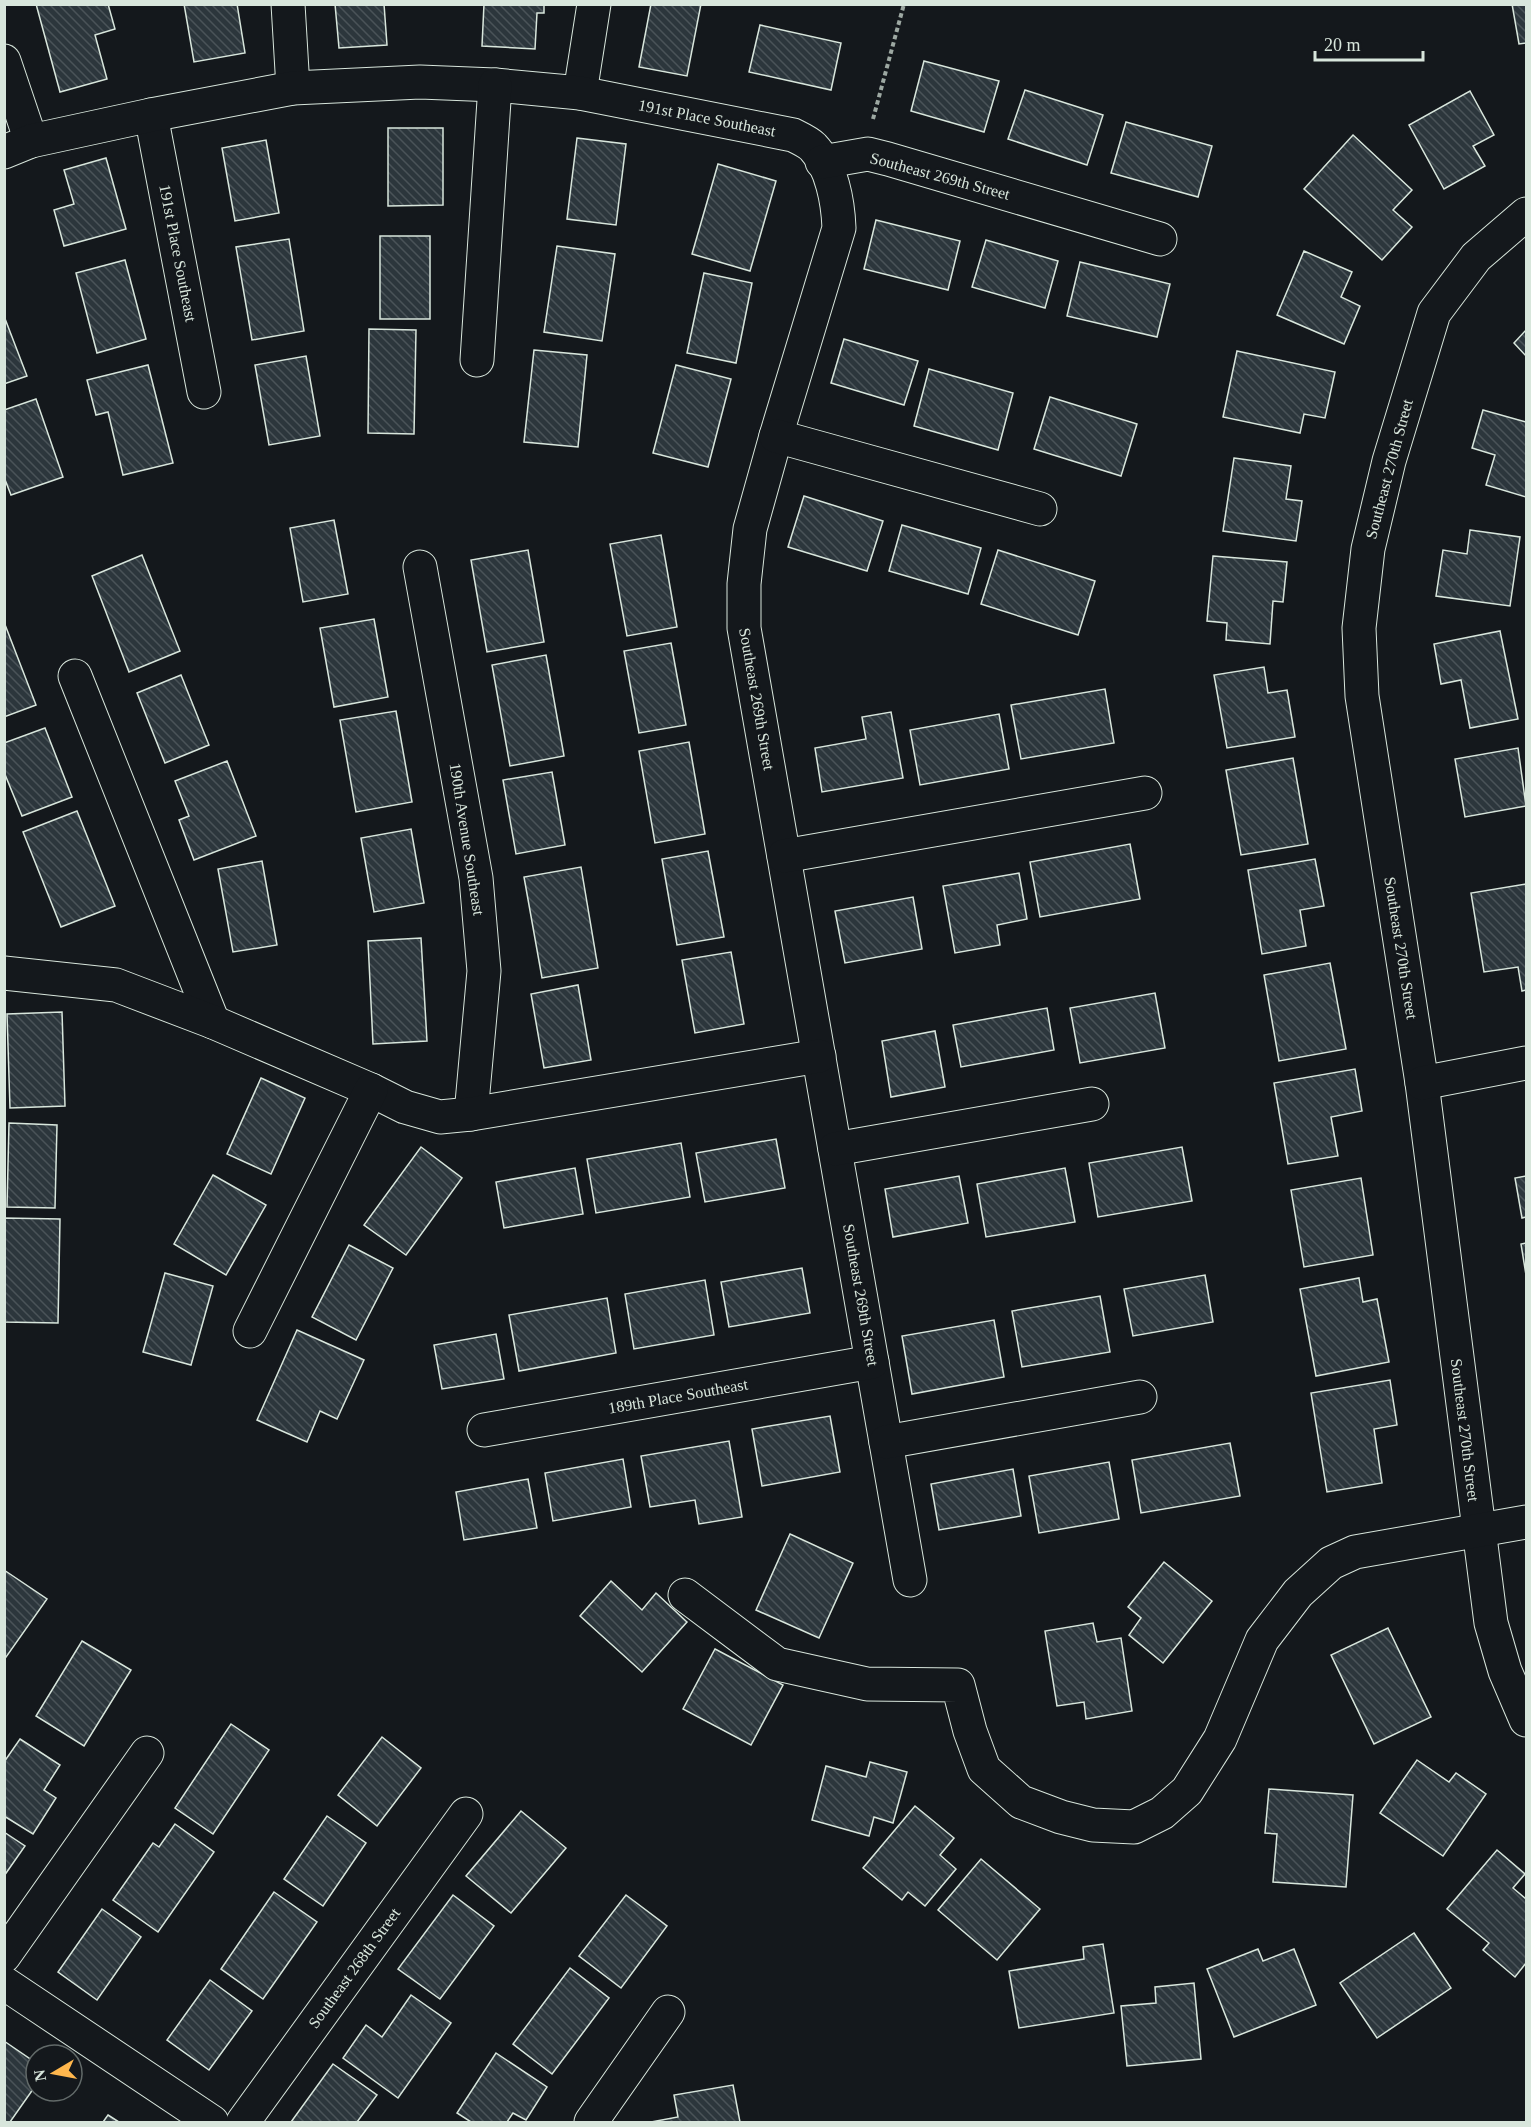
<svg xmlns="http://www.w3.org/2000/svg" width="1531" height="2127" font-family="'Times New Roman',serif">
  <defs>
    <pattern id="building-back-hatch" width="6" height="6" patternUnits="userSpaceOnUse" patternTransform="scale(1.5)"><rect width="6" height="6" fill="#2c363c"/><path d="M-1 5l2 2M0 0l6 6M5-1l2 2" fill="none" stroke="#4a5358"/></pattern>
  </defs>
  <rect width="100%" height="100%" fill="#14181c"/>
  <g fill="url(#building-back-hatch)" stroke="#d8e6dc" stroke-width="1.5">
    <polygon points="36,4 108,4 115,29 95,35 107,79 60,92"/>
    <polygon points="184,4 237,4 245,53 194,62"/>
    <polygon points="335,4 384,4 387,45 339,48"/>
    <polygon points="484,4 544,4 544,13 537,13 535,49 482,46"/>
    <polygon points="651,4 701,4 687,76 639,67"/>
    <polygon points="1512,4 1526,4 1526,43 1519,44"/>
    <polygon points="760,25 841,43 831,90 749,72"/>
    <polygon points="924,61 999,81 984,132 911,111"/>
    <polygon points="1025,90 1103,115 1087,165 1008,139"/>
    <polygon points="1470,91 1494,135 1473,146 1485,166 1444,189 1409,125"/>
    <polygon points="1126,122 1212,146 1198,197 1111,173"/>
    <polygon points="388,128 443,128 443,205 388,206"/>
    <polygon points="1353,135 1412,190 1393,210 1412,227 1382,260 1304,189"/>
    <polygon points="577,138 626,144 616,225 567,219"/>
    <polygon points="266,140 279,213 235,221 222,148"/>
    <polygon points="106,158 126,229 64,246 54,210 74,204 64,170"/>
    <polygon points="718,164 776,181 750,271 692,254"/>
    <polygon points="876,220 960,241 948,290 864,269"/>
    <rect x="380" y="236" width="50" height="83"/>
    <polygon points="289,239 304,331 252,340 236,247"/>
    <polygon points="986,240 1058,261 1045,308 972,287"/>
    <polygon points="557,246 615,254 602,341 544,332"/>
    <polygon points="1304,251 1352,272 1341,297 1360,306 1344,344 1277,315"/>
    <polygon points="125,260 146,339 97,353 76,273"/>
    <polygon points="1080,262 1170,284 1157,337 1067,316"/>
    <polygon points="704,273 752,283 736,363 687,353"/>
    <polygon points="4,316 27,376 4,384"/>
    <polygon points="369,329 416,330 414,434 368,433"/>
    <polygon points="1526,330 1526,356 1514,343"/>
    <polygon points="844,339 918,361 904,405 831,383"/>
    <polygon points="534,350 587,355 578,447 524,442"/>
    <polygon points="1237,351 1335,372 1325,418 1304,414 1300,433 1223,417"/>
    <polygon points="306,356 320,436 269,445 255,365"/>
    <polygon points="148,365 173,463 123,475 108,412 96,415 87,380"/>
    <polygon points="676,365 731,379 708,467 653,453"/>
    <polygon points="929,369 1013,393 998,450 914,426"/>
    <polygon points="1050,397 1137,424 1121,476 1034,449"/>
    <polygon points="36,399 63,477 11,495 4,477 4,410"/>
    <polygon points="1483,410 1526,422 1526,497 1486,485 1495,455 1472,448"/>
    <polygon points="1234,458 1291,466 1286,499 1302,501 1296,541 1223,531"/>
    <polygon points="804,496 883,521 867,571 788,547"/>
    <polygon points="334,520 348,594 303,602 290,528"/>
    <polygon points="902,525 981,548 968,594 889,571"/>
    <polygon points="1470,530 1520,537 1510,606 1436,596 1443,550 1467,554"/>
    <polygon points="661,535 677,627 627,636 610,544"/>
    <polygon points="528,550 544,642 487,652 471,560"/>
    <polygon points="998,550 1095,581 1078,635 981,604"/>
    <polygon points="142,555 180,651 129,672 92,576"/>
    <polygon points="1213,556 1287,562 1283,602 1273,601 1270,644 1226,640 1227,623 1207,621"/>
    <polygon points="374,619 388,697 334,707 320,628"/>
    <polygon points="4,622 36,705 4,717"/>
    <polygon points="1500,631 1518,719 1470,728 1461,680 1441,684 1434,644"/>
    <polygon points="671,643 686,725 639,733 624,651"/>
    <polygon points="546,655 564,756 510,766 492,665"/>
    <polygon points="1264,667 1268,693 1287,690 1295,737 1227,748 1214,675"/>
    <polygon points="181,675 209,745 165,763 137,693"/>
    <polygon points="1105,689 1114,743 1021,759 1011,705"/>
    <polygon points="396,711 412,802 356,812 340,720"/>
    <polygon points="891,712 903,778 822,792 815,748 866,739 862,717"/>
    <polygon points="999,714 1009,769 920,785 910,730"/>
    <polygon points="45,728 72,797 22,816 4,772 4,743"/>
    <polygon points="689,742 705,834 655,843 639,751"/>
    <polygon points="1518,748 1526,806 1465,817 1455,759"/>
    <polygon points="1293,758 1308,844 1241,855 1226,770"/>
    <polygon points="227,761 256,836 194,860 179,820 189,816 175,781"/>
    <polygon points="552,772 565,845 516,854 503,780"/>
    <polygon points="77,811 115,906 61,927 23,832"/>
    <polygon points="411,829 424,903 374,912 361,838"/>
    <polygon points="1130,844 1140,899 1040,917 1030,862"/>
    <polygon points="708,851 724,937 677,945 662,859"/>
    <polygon points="1315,859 1324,906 1300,910 1306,946 1262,954 1248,870"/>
    <polygon points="262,861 277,945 233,952 218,869"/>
    <polygon points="581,867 598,968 542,978 524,877"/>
    <polygon points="1019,873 1027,919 997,925 1000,945 955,953 943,886"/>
    <polygon points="1526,884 1526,990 1522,991 1518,967 1484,972 1471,893"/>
    <polygon points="913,897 922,949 845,963 835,911"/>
    <polygon points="421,938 427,1041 373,1044 368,941"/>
    <polygon points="731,952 744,1024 695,1033 682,960"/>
    <polygon points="1330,963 1346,1049 1279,1061 1264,975"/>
    <polygon points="578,985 591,1060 544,1068 531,994"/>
    <polygon points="1155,993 1165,1048 1080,1063 1070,1008"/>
    <polygon points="1047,1008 1054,1050 961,1067 953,1025"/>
    <polygon points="62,1012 65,1106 10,1108 7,1014"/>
    <polygon points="935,1031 945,1087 891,1097 882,1041"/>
    <polygon points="1355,1069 1362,1111 1331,1117 1338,1156 1288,1164 1274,1083"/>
    <polygon points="261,1078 305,1098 271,1174 227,1154"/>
    <polygon points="9,1123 57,1125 55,1208 7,1207"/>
    <polygon points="776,1139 785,1188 705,1202 696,1153"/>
    <polygon points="681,1143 690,1197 596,1213 587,1159"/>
    <polygon points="421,1147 462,1178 406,1255 364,1225"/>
    <polygon points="1182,1147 1192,1201 1098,1217 1089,1163"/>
    <polygon points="575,1168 583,1214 504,1228 496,1182"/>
    <polygon points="1065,1168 1075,1222 986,1237 977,1184"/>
    <polygon points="213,1175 266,1205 226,1275 174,1244"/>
    <polygon points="959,1176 968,1223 893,1237 885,1189"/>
    <polygon points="1526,1176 1526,1217 1522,1218 1515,1178"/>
    <polygon points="1361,1178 1373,1255 1304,1267 1291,1190"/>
    <polygon points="4,1218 60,1219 58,1323 4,1322"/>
    <polygon points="1526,1243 1526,1275 1521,1244"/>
    <polygon points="349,1245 393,1268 356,1340 312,1317"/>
    <polygon points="802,1268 810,1313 729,1327 721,1282"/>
    <polygon points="165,1273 213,1286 191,1365 143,1352"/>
    <polygon points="1205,1275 1213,1322 1133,1336 1124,1289"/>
    <polygon points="1359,1278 1363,1302 1377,1299 1389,1362 1316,1376 1300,1289"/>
    <polygon points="705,1280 714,1335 634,1349 625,1294"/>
    <polygon points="1100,1296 1110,1352 1022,1367 1012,1311"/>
    <polygon points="607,1298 616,1353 519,1371 509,1315"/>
    <polygon points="994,1320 1004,1377 912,1394 902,1336"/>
    <polygon points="297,1330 364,1360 337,1419 320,1411 307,1442 257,1420"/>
    <polygon points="496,1334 504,1379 442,1389 434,1345"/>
    <polygon points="1390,1380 1397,1425 1374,1429 1382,1483 1327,1492 1311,1393"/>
    <polygon points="830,1416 840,1472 762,1486 752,1429"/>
    <polygon points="729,1441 742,1517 699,1524 695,1500 650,1507 641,1456"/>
    <polygon points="1230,1443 1240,1496 1141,1513 1132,1460"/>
    <polygon points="623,1459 631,1507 553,1521 545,1473"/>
    <polygon points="1109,1462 1119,1519 1039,1533 1029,1476"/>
    <polygon points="1013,1469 1021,1516 939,1530 931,1484"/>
    <polygon points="528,1479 537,1528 464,1540 456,1492"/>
    <polygon points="790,1534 853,1563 819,1638 756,1610"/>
    <polygon points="1164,1562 1212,1601 1163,1663 1129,1635 1141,1618 1128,1607"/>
    <polygon points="4,1570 47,1599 4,1660"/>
    <polygon points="611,1581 642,1610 656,1593 687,1622 642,1672 580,1616"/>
    <polygon points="1093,1623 1097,1642 1121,1638 1132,1711 1086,1719 1084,1702 1057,1706 1045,1631"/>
    <polygon points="1388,1628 1431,1717 1374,1744 1331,1655"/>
    <polygon points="82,1641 131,1670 84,1746 36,1716"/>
    <polygon points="715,1649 783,1685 751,1745 683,1709"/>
    <polygon points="231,1724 269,1750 213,1834 175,1808"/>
    <polygon points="382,1737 421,1768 377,1826 338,1795"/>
    <polygon points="20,1739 60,1765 44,1790 56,1798 33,1834 4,1816 4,1762"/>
    <polygon points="1417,1760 1449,1782 1456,1773 1486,1794 1443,1856 1380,1813"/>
    <polygon points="870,1762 907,1772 893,1823 874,1817 869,1836 812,1820 826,1766 866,1777"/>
    <polygon points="1269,1789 1353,1795 1346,1887 1273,1882 1277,1834 1265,1833"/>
    <polygon points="915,1806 954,1838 940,1855 956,1869 925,1906 908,1892 902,1900 863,1868"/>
    <polygon points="521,1811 566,1848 511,1913 466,1876"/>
    <polygon points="327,1816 366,1843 323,1906 284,1879"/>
    <polygon points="175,1824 214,1852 158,1932 113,1900 153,1843 159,1847"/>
    <polygon points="4,1832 25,1846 4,1876"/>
    <polygon points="1497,1850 1525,1874 1513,1888 1526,1899 1526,1963 1515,1977 1483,1950 1489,1943 1447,1909"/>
    <polygon points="981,1859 1040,1909 997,1960 938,1910"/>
    <polygon points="274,1892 317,1922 263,1999 221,1969"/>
    <polygon points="453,1895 494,1926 440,1999 398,1969"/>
    <polygon points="626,1895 667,1926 621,1988 579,1956"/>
    <polygon points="102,1909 141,1937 97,2000 58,1972"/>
    <polygon points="1414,1933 1451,1988 1377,2038 1340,1983"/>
    <polygon points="1103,1944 1114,2013 1019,2028 1009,1971 1084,1959 1083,1947"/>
    <polygon points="1258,1949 1263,1961 1294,1949 1316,2005 1234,2037 1207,1969"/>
    <polygon points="570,1968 609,1998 552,2074 513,2044"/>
    <polygon points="210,1980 252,2011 209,2070 167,2040"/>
    <polygon points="1194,1983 1201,2059 1127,2066 1121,2006 1156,2003 1155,1987"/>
    <polygon points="411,1995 451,2023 398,2098 343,2058 366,2025 382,2037"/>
    <polygon points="4,2041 36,2063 36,2085 10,2122 4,2122"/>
    <polygon points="496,2053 547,2087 526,2120 513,2113 507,2122 471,2122 457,2113"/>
    <polygon points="333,2064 377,2095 357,2122 291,2122"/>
    <polygon points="733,2085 740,2122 651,2122 678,2117 674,2095"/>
    <polygon points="108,2115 119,2122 103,2122"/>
  </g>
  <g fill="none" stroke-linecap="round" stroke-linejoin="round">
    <g stroke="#d8e6dc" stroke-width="35">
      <g id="minor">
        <polyline points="288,4 293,88"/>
        <polyline points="4,61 31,141"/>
        <polyline points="580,93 594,4"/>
        <polyline points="151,115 204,392"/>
        <path d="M4 152 31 141 151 115 293 88 420 82 495 85 580 93 793 135C799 138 808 142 813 147 832 167 838 202 839 228L776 436 750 529 744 584V628L910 1580"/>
        <polyline points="822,162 868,154 888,159 1160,239"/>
        <polyline points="1526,214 1476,257 1434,313 1389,461 1368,549 1359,628 1362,696 1422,1083 1491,1623 1505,1671 1526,1720"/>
        <polyline points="477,360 495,85"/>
        <polyline points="776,436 1040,509"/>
        <polyline points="420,567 476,878 484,971 471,1114"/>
        <polyline points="75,676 213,1022"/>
        <polyline points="784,856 1145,793"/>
        <polyline points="4,973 116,985 213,1022 371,1090 405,1107 440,1117 471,1114 819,1056"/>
        <polyline points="1422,1083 1526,1063"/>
        <polyline points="835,1149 1092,1104"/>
        <polyline points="250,1331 371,1090"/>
        <polyline points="484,1430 872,1362"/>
        <polyline points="886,1442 1140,1397"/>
        <polyline points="685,1595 777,1664 867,1684 958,1685 970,1731 984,1769 1021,1802 1061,1817 1093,1825 1134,1827 1162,1813 1187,1791 1220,1739 1262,1640 1298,1593 1331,1563 1355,1552 1526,1522"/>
        <polyline points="4,1956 147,1753"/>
        <polyline points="4,1983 212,2122"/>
        <polyline points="243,2122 466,1814"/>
        <polyline points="591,2122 668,2012"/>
      </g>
    </g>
    <polyline stroke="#9da8a2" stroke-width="4" stroke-dasharray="4.5 3" stroke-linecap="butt" points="873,119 904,4"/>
    <use href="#minor" stroke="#14181c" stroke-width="33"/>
  </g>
  <g text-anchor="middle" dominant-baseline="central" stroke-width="4.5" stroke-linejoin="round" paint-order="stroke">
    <g font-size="16" fill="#d8e6dc" stroke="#14181c">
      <text transform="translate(707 118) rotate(11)">191st Place Southeast</text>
      <text transform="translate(940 176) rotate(15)">Southeast 269th Street</text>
      <text transform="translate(178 253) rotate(79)">191st Place Southeast</text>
      <text transform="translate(1389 469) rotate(-75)">Southeast 270th Street</text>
      <text transform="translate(757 699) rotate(80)">Southeast 269th Street</text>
      <text transform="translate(467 839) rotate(81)">190th Avenue Southeast</text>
      <text transform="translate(1401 948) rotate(81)">Southeast 270th Street</text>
      <text transform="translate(861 1295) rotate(80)">Southeast 269th Street</text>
      <text transform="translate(678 1396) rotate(-10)">189th Place Southeast</text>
      <text transform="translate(1465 1430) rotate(83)">Southeast 270th Street</text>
      <text transform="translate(354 1968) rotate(-54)">Southeast 268th Street</text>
    </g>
  </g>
  <rect width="1531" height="2127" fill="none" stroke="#d8e6dc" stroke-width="12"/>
  <g transform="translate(54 2073) rotate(260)"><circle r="28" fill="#14181c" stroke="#626a69" stroke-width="1.5"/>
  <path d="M0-4.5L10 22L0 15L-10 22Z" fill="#ffb74d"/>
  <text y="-9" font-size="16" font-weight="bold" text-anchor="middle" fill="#d8e6dc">N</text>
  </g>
  <path d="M1315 51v9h108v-9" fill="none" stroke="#d8e6dc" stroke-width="3"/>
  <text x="1324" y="51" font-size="18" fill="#d8e6dc" stroke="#14181c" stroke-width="4.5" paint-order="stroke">20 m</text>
</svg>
